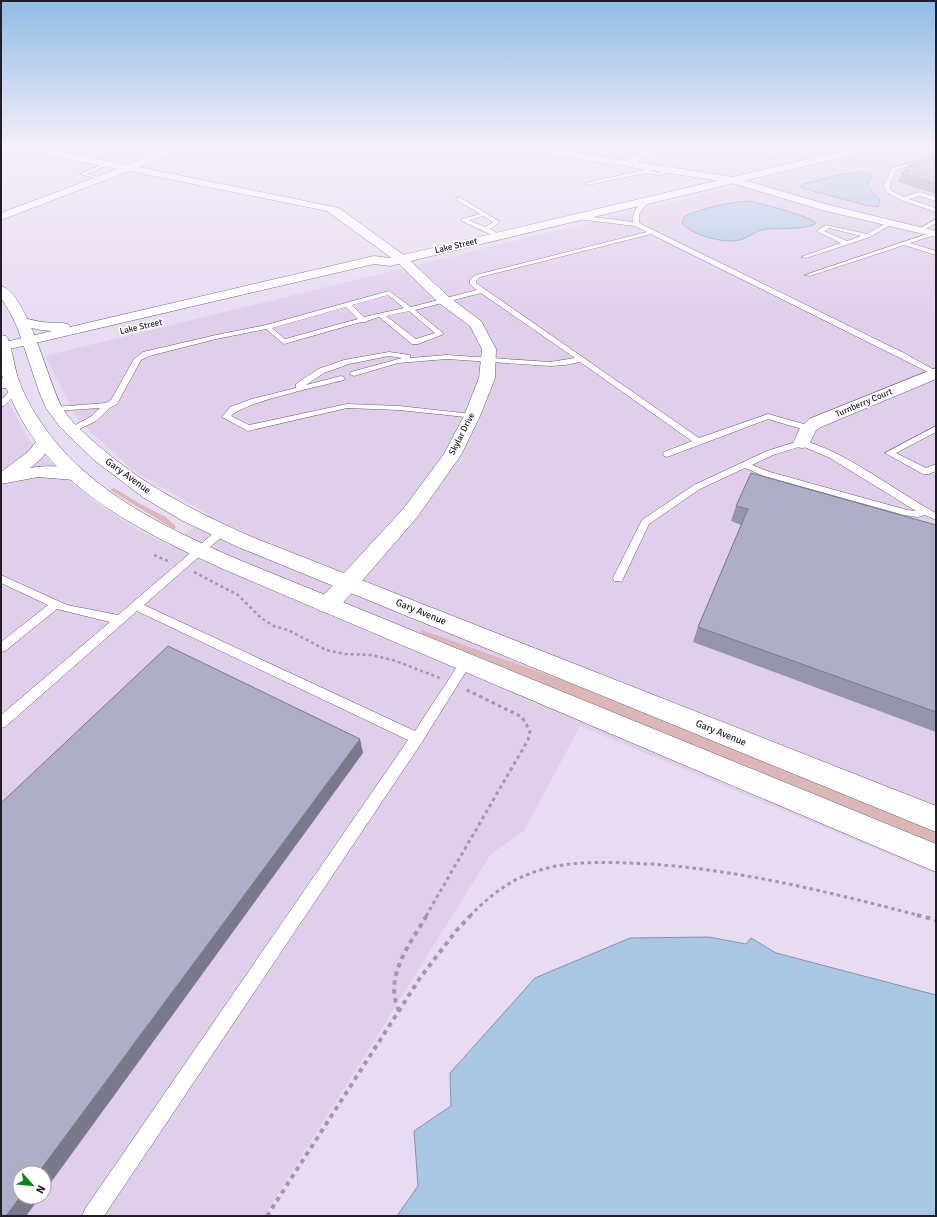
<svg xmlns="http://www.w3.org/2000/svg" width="937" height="1217" font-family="Signika,sans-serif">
  <rect width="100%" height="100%" fill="#e9dbf2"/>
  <path fill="#e0ceeb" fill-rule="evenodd" d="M897 147H936V874L580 726 524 831 491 854 264 1216H1V388L29 440 71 482 98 504 141 532 170 546 209 515 133 470 79 421 45 356ZM20 1173H44V1197H20Z"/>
  <g fill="#dcb7b5">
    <polygon points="114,488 142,505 166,517 176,527 174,529 110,490"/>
    <polygon points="422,630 562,680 936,832 936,844 420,633"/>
  </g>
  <g fill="#a9c8e3" stroke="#8195aa">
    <path d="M858 172 869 174 872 177 869 179C867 187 873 193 880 200L878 207 865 205 802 188 801 186 804 184 843 174Z"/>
    <path d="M748 201C757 202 812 217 816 223 808 230 779 228 767 229 756 229 750 238 739 240 724 244 692 235 682 223L685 216C703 208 727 203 748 201Z"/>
    <polygon points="709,937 746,944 751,938 776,953 936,995 936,1216 397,1216 418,1186 414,1131 451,1106 450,1073 535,978 630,938"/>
  </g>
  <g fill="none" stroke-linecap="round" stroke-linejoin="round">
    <g stroke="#685c70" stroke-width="1">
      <g id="service">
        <polygon points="710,147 740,150 774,158 772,159 740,152 706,160 654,152 656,151 706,158 733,151"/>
        <polygon points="936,156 936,158 896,170 890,185 890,190 904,197 920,192 936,197 936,201 920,196 909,199 936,208 936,212 901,200 886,192 884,185 892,168"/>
        <polygon points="106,163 110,164 87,174 103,178 103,180 80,174"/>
        <path d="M647 166H651L649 170C657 174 665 172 673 170L675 171 660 175 645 173 588 185 585 183 644 170Z"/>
        <path d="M459 197 499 221V223L490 229 500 235V237H496L462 221V219L480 214 457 200 456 199ZM483 216 493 222 485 227 469 220Z"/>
        <path d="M646 199 649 201 639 214V223L904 353 936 371V376L651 234 480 277 476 281V283L699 438 768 414 811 426 812 428 811 430H805L768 419 667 457 664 456 663 454 664 452 692 441 580 362 565 365 550 366 447 359 398 363 354 376 350 374 351 372 402 358 389 356 349 364 324 373 306 385 341 376 345 378 344 380C321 386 244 402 231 416L249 425 347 404 399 406 472 414H475L476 416 475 418 399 410 347 408 248 431 222 417 230 407 252 399 296 388V384L318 369 344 360 389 352 410 355V358L447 355 550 362 575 358 481 293 415 310 444 334 418 344H412L379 317 367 321 366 322H361L284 344 266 329 216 339 149 356 141 360 117 404 111 407 96 421 75 431 72 432 68 429 90 417 100 408 55 411 51 409 55 407 106 403 111 400 134 359 143 352 216 335 266 325 389 291 411 307 477 290 470 284V280L476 275 647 232 635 226 578 219 575 217 578 215 633 222C632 213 638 204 646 199ZM388 295 404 308 364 317 352 305ZM346 307 358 319 285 339 272 328ZM409 311 435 333 416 339 386 316Z"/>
        <polygon points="936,219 936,223 922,231 917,230"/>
        <path d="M890 221 893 223 892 224 870 237 806 258 801 257 841 243 818 232V230L826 225 867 234ZM829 228 861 236 847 241 824 231Z"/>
        <polygon points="933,232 936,234 935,235 910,243 936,251 936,255 904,245 810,276 805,275"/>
        <polygon points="12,389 15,389 19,391 4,406 1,406 1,400"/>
        <polygon points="936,426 936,432 896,453 926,468 936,464 936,471 929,474 923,474 885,453"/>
        <path d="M802 440C847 452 895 491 936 513V520L925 515 918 517 904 515 764 476 745 468 700 489 649 524 622 581H614L613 578 642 520 694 485 767 451ZM802 446 830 458 916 511 907 510 770 472 752 465 773 455Z"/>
        <polygon points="221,529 225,530 226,532 225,534 144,605 415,731 462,659 466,657 470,659 472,662 422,742 104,1216 82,1216 85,1209 408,740 137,611 5,727 1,728 1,715 110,622 57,609 5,651 1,652 1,642 48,605 1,583 1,575 67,605 118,615 217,530"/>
      </g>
    </g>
    <g stroke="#685c70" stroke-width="1">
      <g id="minor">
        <polygon points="19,147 38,147 128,165 174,147 187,147 139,167 339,208 405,256 449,297 481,321 496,349 495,378 480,416 461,455 418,516 336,611 328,613 320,611 317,605 320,599 404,508 444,454 464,416 479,378 482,349 470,326 439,303 397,262 327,211 129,171 1,220 1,213 118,169 23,150"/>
        <path d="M518 147H541L627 161C641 151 658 147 675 147L641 159 637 162 733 177 829 205 936 231V237L822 210 732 183 522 150Z"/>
        <polygon points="936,368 936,379 821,427 816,430 808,447 802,448 796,447 793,443 800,428 809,419"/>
        <path d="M44 438 50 439 53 443 41 459 30 468C46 465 65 466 80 470L83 474 80 478 74 480 38 477 1 484V472L29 451 38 439Z"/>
      </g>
    </g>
    <g stroke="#685c70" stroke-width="1">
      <g id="secondary">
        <path d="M1 286C28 293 48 384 63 409 70 421 83 432 94 442 141 484 195 512 252 537L936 806V832L238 547 183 521 144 498 94 460 60 427 46 408 40 394 18 329 11 314 1 298Z"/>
        <path d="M1 335 6 336 8 339C14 356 15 375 23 391 65 480 152 522 237 559L936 844V872L223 569C144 533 58 492 17 411 11 398 4 385 1 371 0 360 1 346 1 335Z"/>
      </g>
    </g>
    <g stroke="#685c70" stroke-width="1">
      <g id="primary">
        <path d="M859 147H876L872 150 390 266 374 264 1 351V343L52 331 41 330 17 325 15 322 17 319C26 317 34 321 42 322 51 323 60 322 68 324L70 327 374 256 390 258Z"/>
        <polygon points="1,378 19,381 21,384 19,387 13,389 1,388"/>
      </g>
    </g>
    <g stroke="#a398aa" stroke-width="2.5" stroke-dasharray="3 3" stroke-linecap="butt">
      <polyline points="154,555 168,561"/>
      <polyline points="194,572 238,595 261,618 274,626 288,630 326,650 345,654 371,655 393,660 440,678"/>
    </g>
    <g stroke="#a398aa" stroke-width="3" stroke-dasharray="3.5 3.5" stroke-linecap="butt">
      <polyline points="426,916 528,740 530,731 522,717 465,689"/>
      <path d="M470 916C486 899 507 882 529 874 560 861 597 862 630 863 730 867 825 891 921 916"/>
    </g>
    <g stroke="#a398aa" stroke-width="4" stroke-dasharray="4.5 4.5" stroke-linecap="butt">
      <polyline points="917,915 936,920"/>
      <path d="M399 1011C383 977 410 944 427 915"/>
      <polyline points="267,1216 420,978 456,931 471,915"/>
    </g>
    <use href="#service" fill="#fff" fill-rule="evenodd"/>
    <use href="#minor" fill="#fff" fill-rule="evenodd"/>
    <use href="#secondary" fill="#fff" fill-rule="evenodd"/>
    <use href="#primary" fill="#fff" fill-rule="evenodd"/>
  </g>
  <g fill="#9496ab">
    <polygon points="936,157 936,194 898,182 902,173 903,173 905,169 908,168 909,165"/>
    <polygon points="736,506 936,525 936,732 693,642 698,627 741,525 731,521"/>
  </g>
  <g fill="#787a8b">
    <polygon points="360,739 363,753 44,1192 44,1173 38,1173"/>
    <polygon points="20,1197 40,1197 26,1216 6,1216"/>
  </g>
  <g fill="#acafc7" stroke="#787a8b">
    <polygon points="936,157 936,184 902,173 911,170 905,169 914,166 909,165"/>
    <polygon points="751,473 936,525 936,712 698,627 748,509 736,506"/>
    <polygon points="168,646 360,739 38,1173 20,1173 20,1197 6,1216 1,1216 1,803"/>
  </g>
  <linearGradient id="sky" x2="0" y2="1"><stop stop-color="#8fbce6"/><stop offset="0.46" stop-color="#f5eff9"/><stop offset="1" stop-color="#f5eff9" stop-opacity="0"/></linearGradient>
  <rect width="937" height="318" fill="url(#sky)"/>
  <g text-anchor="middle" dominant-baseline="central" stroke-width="3.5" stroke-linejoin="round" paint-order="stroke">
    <g font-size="9" fill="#231e26" stroke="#fff">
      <text transform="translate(456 246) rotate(-13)">Lake Street</text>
      <text transform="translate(141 327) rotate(-13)">Lake Street</text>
      <text transform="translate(864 403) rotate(-23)">Turnberry Court</text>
      <text transform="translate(462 434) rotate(-63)">Skylar Drive</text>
    </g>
    <g font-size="10" fill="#231e26" stroke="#fff">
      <text transform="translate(128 476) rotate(36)">Gary Avenue</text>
      <text transform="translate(421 612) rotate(22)">Gary Avenue</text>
      <text transform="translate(721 733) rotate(22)">Gary Avenue</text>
    </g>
  </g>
  <rect width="937" height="1217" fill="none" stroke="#231e26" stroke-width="4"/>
  <g transform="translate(32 1185) rotate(117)"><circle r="19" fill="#ffffff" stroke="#a7a5a8"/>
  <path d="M0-3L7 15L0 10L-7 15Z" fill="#038912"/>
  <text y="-6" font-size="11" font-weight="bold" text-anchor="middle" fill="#231e26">N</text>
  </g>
</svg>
